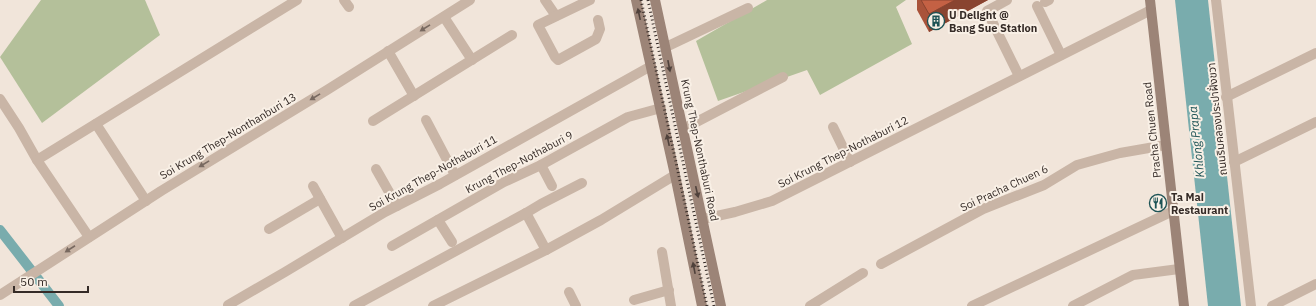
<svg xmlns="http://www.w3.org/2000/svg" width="1316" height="306" font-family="'IBM Plex Sans','Noto Sans Thai',sans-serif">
  <rect width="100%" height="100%" fill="#f1e5da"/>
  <g fill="#b4c09a">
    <polygon points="41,0 145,0 160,35 42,123 0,57"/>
    <polygon points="767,0 906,0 896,7 912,44 820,95 807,70 718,101 696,41"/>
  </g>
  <polygon fill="#79acad" points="1175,0 1208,0 1241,306 1208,306"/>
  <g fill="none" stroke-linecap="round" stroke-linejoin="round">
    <polyline stroke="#79acad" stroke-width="10" points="0,230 59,306"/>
    <g stroke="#c9b5a6" stroke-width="10">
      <polyline points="344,0 349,7"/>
      <polyline points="545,0 556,16"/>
      <polyline points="590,0 538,25 555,57 558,60 596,39 600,29 598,20"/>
      <polyline points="1007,0 987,11 1019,76"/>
      <polyline points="1045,2 1049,0"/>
      <polyline points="1037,6 1061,55"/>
      <polyline points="444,17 472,60"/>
      <polyline points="666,47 748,8"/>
      <polyline points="388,51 414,96"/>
      <polyline points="1226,97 1316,53"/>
      <polyline points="0,99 19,128 37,160"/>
      <polyline points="426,120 455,175"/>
      <polyline points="373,121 512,35"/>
      <polyline points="96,124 146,201"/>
      <polyline points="833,127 850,162"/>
      <polyline points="683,129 783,77"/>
      <polyline points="1234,162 1316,122"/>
      <polyline points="541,165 552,186"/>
      <polyline points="376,169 397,206"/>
      <polyline points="313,186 342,238"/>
      <polyline points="526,213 546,250"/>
      <polyline points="703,219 735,212 772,201 1151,10"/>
      <polyline points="438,220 452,242"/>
      <polyline points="269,229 320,199"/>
      <polyline points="89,237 37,160 297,0"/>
      <polyline points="392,246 504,182 541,165 628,117 661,108"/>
      <polyline points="662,252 671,306"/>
      <polyline points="881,264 983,209 1044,185 1077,165 1120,153 1166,145"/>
      <polyline points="569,292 576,306"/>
      <polyline points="634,300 669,290"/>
      <polyline points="228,305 285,272 385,212 440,184 651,66"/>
      <polyline points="354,306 526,213 541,204 582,183"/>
      <polyline points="433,306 546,250 601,220 675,175"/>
      <polyline points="810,306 863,273"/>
      <polyline points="972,306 1173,211"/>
      <polyline points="1073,306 1133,275 1179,269"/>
      <polyline points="1272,306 1316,284"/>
    </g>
    <g stroke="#c9b5a6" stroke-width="10">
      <polyline points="1216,0 1251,306"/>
      <polyline points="0,295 161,191 327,90 470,0"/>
    </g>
    <g stroke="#9c8477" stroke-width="10">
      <polyline points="636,0 675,175 702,306"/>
      <polyline points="655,0 721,306"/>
      <polyline points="1150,0 1184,306"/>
    </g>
    <g stroke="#352b27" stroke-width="3" stroke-dasharray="1 3" stroke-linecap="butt">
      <polyline points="641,0 707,306"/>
      <polyline points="648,0 714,306"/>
    </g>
  </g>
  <polygon fill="#a9533a" points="917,0 988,0 929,32 917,10"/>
  <polygon fill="#894430" points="955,0 988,0 929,32 929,14"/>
  <polygon fill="#c46144" stroke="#894430" points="921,0 955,0 929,14"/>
  <defs><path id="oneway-solid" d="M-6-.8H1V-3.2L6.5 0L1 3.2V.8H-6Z"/></defs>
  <g fill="#4f413b">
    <use href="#oneway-solid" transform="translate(639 14) rotate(-102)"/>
    <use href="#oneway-solid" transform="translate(669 66) rotate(79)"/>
    <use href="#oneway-solid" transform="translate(668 140) rotate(-102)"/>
    <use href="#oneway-solid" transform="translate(697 192) rotate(77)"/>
    <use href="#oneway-solid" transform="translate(694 268) rotate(-101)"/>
  </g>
  <g fill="#786960">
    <use href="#oneway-solid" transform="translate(425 28) rotate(148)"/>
    <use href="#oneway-solid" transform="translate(315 97) rotate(149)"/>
    <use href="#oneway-solid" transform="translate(204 164) rotate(149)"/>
    <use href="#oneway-solid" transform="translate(70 249) rotate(147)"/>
  </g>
  <defs>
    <g id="building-ring" transform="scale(0.9)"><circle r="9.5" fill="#f9f0e6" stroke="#1d5355" stroke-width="1.5"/><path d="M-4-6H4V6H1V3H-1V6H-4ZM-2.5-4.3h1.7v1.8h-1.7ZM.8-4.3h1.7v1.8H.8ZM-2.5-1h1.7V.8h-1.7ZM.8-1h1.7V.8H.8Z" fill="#1d5355"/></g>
    <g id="restaurant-ring" transform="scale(0.9)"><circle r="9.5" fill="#f9f0e6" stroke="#1d5355" stroke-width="1.5"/><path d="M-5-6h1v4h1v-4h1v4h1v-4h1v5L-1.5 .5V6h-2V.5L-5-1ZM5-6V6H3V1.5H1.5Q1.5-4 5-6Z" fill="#1d5355"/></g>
  </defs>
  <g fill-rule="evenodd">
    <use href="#building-ring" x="936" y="21"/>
    <use href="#restaurant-ring" x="1158" y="203"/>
  </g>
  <g text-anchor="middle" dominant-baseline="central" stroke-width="4" stroke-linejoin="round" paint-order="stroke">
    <g font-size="11" font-weight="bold" fill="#352b27" stroke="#f9f0e6" text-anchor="start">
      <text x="949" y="15">U Delight @<tspan x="949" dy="13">Bang Sue Station</tspan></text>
      <text x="1171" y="197">Ta Mai<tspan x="1171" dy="13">Restaurant</tspan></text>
    </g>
    <g font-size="11" fill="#352b27" stroke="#f9f0e6">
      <text transform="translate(1217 119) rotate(-96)">ถนนริมคลองประปาฝั่งขวา</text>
      <text transform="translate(1152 130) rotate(-96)">Pracha Chuen Road</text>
      <text transform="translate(228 136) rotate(-31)">Soi Krung Thep-Nonthanburi 13</text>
      <text transform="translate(700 150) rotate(78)">Krung Thep-Nonthaburi Road</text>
      <text transform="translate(843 152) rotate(-27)">Soi Krung Thep-Nothaburi 12</text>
      <text transform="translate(519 162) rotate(-28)">Krung Thep-Nothaburi 9</text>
      <text transform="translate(433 173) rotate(-29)">Soi Krung Thep-Nothaburi 11</text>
      <text transform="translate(1004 188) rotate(-25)">Soi Pracha Chuen 6</text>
    </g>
    <g font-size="12" font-style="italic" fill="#1d5355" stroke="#f9f0e6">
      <text transform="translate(1196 142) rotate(-96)">Khlong Prapa</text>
    </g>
  </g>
  <path d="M14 286v6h74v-6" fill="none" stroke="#352b27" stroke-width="2"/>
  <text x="20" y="286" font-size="12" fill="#352b27" stroke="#f9f0e6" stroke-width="3" paint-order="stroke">50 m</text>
</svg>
